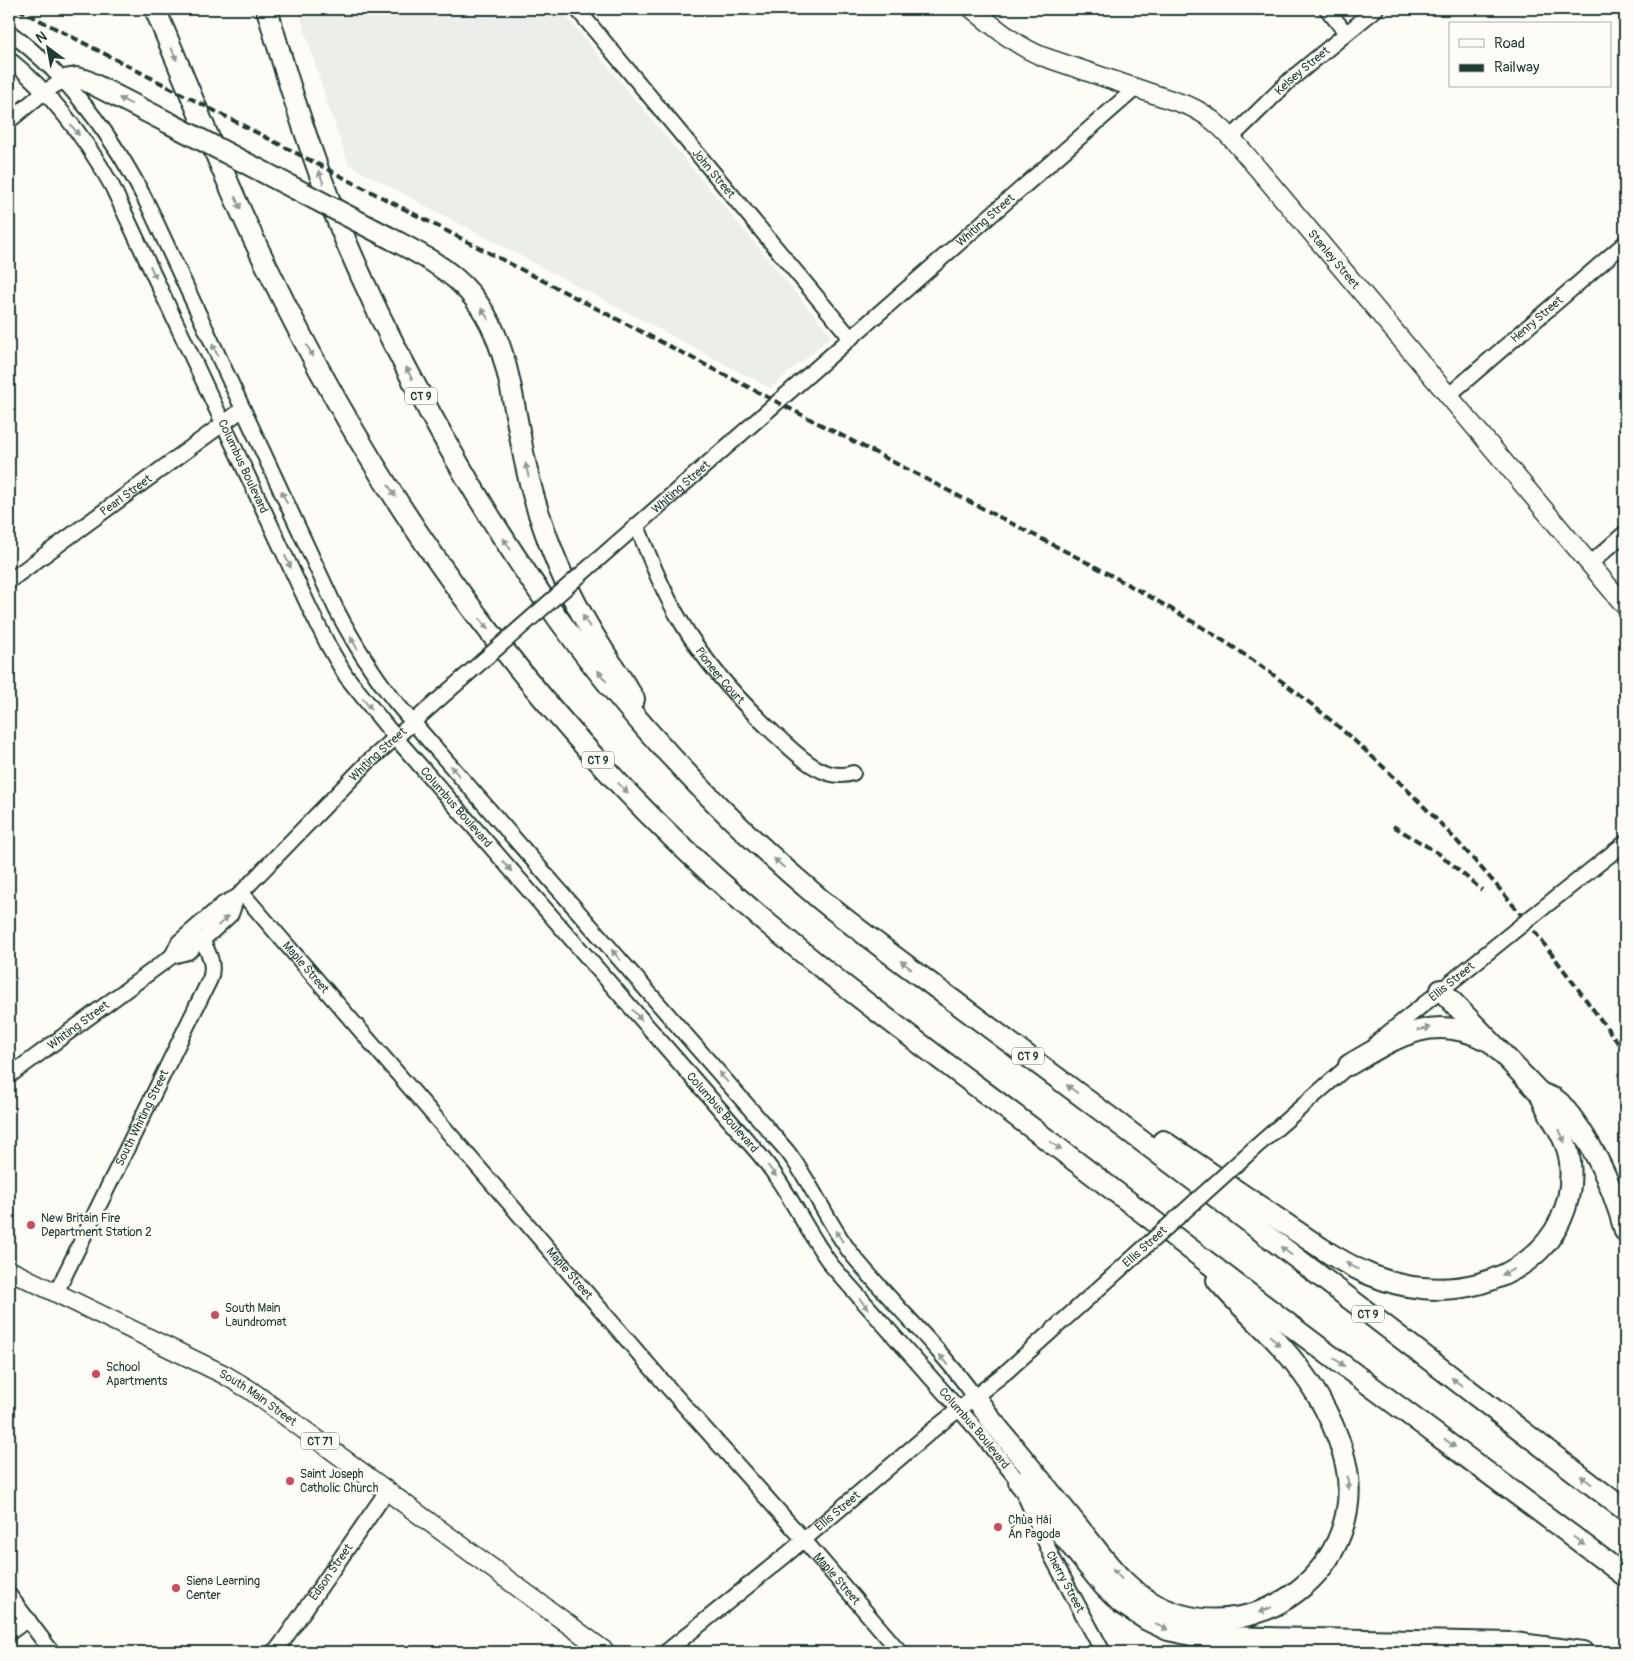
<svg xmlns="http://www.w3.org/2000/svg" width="1634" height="1661" font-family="Pangolin,sans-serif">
  <rect width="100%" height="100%" fill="#fdfcf7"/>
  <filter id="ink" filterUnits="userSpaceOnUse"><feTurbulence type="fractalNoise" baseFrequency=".02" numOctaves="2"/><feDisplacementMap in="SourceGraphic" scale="10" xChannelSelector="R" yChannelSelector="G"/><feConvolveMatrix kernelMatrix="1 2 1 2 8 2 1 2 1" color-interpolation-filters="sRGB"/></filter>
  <g filter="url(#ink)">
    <polygon fill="#eceee9" points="298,9 560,9 832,336 770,388 349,165 326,99"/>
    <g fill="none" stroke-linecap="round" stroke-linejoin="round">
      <g stroke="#1f3d34" stroke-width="18">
        <g id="minor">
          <path id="s1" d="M577 9 850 337"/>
          <polyline points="1327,9 1346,33"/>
          <path d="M9 32C71 78 116 140 150 209L336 609C355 645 376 680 403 711L787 1151C812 1183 826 1220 850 1252 890 1302 938 1345 975 1397"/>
          <path id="s2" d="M9 59C51 93 86 139 112 186L311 611 329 647 346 676 395 737 759 1154C788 1188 805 1230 832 1266L979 1432 1019 1482 1052 1557 1103 1652"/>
          <polyline points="9,121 44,92 64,80"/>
          <path id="s3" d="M1231 138 1290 80 1376 9"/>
          <path id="s4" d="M1449 395 1625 243"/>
          <path id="s5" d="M637 526C650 558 662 590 680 620 706 665 740 702 778 737 798 755 824 783 853 773"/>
          <polyline points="1590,564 1625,533"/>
          <path id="s6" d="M586 570 1136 88"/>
          <path id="s7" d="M9 581 243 409"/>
          <path id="s8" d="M242 893 665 1384 804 1540 900 1652"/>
          <polyline points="1534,915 1625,843"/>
          <path id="s9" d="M172 956 179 942 223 904 237 897 368 762 462 679"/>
          <path id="s10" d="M1377 1042 1508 936"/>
          <path id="s11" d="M9 1076 172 956 188 952 207 936 231 914 237 897"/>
          <polyline points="1250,1152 1355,1060"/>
          <path id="s12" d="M56 1293 210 979C215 965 209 953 202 940"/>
          <polyline points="9,1595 52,1652"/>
          <polyline points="9,1633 28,1619"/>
          <path id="s13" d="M273 1652 279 1647 387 1491"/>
          <path id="s14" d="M666 1652 786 1555 934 1429 1006 1372 1136 1255"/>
        </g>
      </g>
      <g stroke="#1f3d34" stroke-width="21">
        <g id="major">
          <path id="s15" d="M972 9C995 27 1016 46 1044 57L1189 106C1219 119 1238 146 1259 170L1625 606"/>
          <path id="s16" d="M9 1270 225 1375 250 1390 606 1652"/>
        </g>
      </g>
      <g stroke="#1f3d34" stroke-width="24">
        <g id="highway">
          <path d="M155 9C192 96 227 186 269 271 326 390 394 505 473 610 544 704 622 793 709 872 814 968 932 1052 1045 1138 1148 1216 1249 1295 1352 1372 1443 1440 1535 1507 1625 1576"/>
          <path d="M267 9C287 79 309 149 336 217 358 272 383 325 411 377 476 503 554 625 648 731 701 791 758 847 820 899 852 925 885 950 919 975 983 1023 1047 1070 1111 1118 1284 1247 1454 1379 1625 1510"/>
          <polyline points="64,80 76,78 85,80 169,123"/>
          <path d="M388 237C411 249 435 261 456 279 503 320 509 379 520 436 525 464 531 491 540 517 551 550 564 582 580 611 596 641 616 670 634 699"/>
          <path d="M1349 1065C1395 1038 1433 1012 1486 1040"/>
          <path d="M1540 1093 1555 1099 1560 1103C1593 1141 1612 1184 1625 1231"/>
          <path d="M1163 1141 1321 1248C1352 1268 1385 1285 1422 1288 1500 1296 1578 1247 1570 1162 1567 1135 1548 1117 1540 1093L1441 990"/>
          <path d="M975 1397 992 1421C1022 1457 1051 1493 1080 1529 1101 1554 1120 1584 1149 1601 1249 1661 1377 1566 1343 1453 1331 1413 1307 1375 1279 1344 1259 1322 1236 1303 1217 1280"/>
          <polyline points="1019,1482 1104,1586 1121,1603 1147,1620 1168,1630 1192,1635 1220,1637 1514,1643 1583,1652"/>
        </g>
      </g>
      <use href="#minor" stroke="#fdfcf7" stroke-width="14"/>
      <use href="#major" stroke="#fdfcf7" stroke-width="18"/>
      <use href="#highway" stroke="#fdfcf7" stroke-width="20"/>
      <g stroke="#1f3d34" stroke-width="4" stroke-dasharray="8 4" stroke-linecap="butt">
        <path d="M18 9 1092 565C1150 596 1207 628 1261 666 1346 727 1422 800 1491 879 1539 934 1581 994 1625 1052"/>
        <polyline points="1393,826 1438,853 1482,890"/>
      </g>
      <g stroke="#1f3d34" stroke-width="18" stroke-linecap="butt">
        <g id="minor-bridge">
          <polyline points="462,679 586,570"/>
          <polyline points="1508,936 1534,915"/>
          <polyline points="1136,1255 1250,1152"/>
        </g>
      </g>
      <g stroke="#1f3d34" stroke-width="24" stroke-linecap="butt">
        <polyline id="highway-bridge" points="169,123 388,237"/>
      </g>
      <use href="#minor-bridge" stroke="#fdfcf7" stroke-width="14"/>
      <use href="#highway-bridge" stroke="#fdfcf7" stroke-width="20"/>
    </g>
    <defs><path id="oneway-solid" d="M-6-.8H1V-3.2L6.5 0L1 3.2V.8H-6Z" transform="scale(1.25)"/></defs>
    <g fill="#8e9c96">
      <use href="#oneway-solid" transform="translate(174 54) rotate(67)"/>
      <use href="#oneway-solid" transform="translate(125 101) rotate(-153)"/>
      <use href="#oneway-solid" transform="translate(75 130) rotate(52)"/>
      <use href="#oneway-solid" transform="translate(321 177) rotate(-110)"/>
      <use href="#oneway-solid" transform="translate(238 203) rotate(67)"/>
      <use href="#oneway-solid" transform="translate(153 272) rotate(65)"/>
      <use href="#oneway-solid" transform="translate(485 314) rotate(-123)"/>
      <use href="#oneway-solid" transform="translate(215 350) rotate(-115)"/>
      <use href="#oneway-solid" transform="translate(310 351) rotate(61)"/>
      <use href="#oneway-solid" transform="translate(409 373) rotate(-117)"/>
      <use href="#oneway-solid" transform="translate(527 470) rotate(-103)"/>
      <use href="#oneway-solid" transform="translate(392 491) rotate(58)"/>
      <use href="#oneway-solid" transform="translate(284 497) rotate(-115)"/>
      <use href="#oneway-solid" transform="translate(507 544) rotate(-123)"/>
      <use href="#oneway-solid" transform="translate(288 562) rotate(65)"/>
      <use href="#oneway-solid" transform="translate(586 621) rotate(-121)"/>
      <use href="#oneway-solid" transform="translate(484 624) rotate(52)"/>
      <use href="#oneway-solid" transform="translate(354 643) rotate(-119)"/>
      <use href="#oneway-solid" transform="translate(602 676) rotate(-128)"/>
      <use href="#oneway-solid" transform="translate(367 704) rotate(52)"/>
      <use href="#oneway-solid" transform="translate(455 771) rotate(-131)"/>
      <use href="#oneway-solid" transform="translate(623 788) rotate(46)"/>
      <use href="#oneway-solid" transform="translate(779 863) rotate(-138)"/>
      <use href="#oneway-solid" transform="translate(507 866) rotate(49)"/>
      <use href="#oneway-solid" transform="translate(223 921) rotate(-43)"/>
      <use href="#oneway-solid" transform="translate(616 955) rotate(-131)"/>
      <use href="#oneway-solid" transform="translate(906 965) rotate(-143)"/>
      <use href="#oneway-solid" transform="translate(637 1015) rotate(49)"/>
      <use href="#oneway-solid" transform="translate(1424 1029) rotate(-12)"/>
      <use href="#oneway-solid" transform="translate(723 1077) rotate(-131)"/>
      <use href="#oneway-solid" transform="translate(1072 1089) rotate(-143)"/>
      <use href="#oneway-solid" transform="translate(1562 1136) rotate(66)"/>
      <use href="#oneway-solid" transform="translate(1056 1146) rotate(37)"/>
      <use href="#oneway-solid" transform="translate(772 1171) rotate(53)"/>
      <use href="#oneway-solid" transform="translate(839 1236) rotate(-123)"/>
      <use href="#oneway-solid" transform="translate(1286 1251) rotate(-143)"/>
      <use href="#oneway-solid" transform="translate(1352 1266) rotate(-153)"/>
      <use href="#oneway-solid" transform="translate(1508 1272) rotate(153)"/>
      <use href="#oneway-solid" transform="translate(864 1304) rotate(49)"/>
      <use href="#oneway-solid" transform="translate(1275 1341) rotate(47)"/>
      <use href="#oneway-solid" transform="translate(944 1360) rotate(-131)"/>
      <use href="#oneway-solid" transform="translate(1339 1362) rotate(37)"/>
      <use href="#oneway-solid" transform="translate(1457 1382) rotate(-143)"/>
      <use href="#oneway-solid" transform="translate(1450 1443) rotate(36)"/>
      <use href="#oneway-solid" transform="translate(1586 1480) rotate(-143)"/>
      <use href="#oneway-solid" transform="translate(1348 1483) rotate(87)"/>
      <use href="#oneway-solid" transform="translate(1579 1541) rotate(37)"/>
      <use href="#oneway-solid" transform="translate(1117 1574) rotate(-132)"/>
      <use href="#oneway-solid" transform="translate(1265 1610) rotate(158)"/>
      <use href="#oneway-solid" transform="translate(1162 1627) rotate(22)"/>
    </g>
  </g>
  <g fill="#d1495b" stroke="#fdfcf7" stroke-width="2">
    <circle cx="31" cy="1225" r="5"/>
    <circle cx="215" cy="1315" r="5"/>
    <circle cx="96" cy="1374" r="5"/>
    <circle cx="290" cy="1481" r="5"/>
    <circle cx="998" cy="1527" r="5"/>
    <circle cx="176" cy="1588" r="5"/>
  </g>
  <g text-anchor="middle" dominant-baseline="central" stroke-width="5" stroke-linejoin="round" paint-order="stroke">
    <g fill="#fdfcf7" stroke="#62766e" stroke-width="1">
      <rect x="405" y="387.5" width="32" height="17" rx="4"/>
      <rect x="582" y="751.5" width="32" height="17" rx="4"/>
      <rect x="1012" y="1047.5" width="32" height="17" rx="4"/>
      <rect x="1352" y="1305.5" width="32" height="17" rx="4"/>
      <rect x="301" y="1432.5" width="38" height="17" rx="4"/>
    </g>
    <g font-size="11" font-weight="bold" fill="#1f3d34">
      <text x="421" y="396">CT 9</text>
      <text x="598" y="760">CT 9</text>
      <text x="1028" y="1056">CT 9</text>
      <text x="1368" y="1314">CT 9</text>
      <text x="320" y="1441">CT 71</text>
    </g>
    <g font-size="12" fill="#1f3d34" stroke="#fdfcf7">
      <text stroke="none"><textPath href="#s3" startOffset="98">Kelsey Street</textPath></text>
      <text stroke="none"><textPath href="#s1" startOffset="214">John Street</textPath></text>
      <text stroke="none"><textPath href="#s6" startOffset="531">Whiting Street</textPath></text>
      <text stroke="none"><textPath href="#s15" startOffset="452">Stanley Street</textPath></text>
      <text stroke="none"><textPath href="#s4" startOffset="116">Henry Street</textPath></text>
      <text stroke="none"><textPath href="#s2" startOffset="474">Columbus Boulevard</textPath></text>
      <text stroke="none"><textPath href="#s6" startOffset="126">Whiting Street</textPath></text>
      <text stroke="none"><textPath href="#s7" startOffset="145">Pearl Street</textPath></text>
      <text stroke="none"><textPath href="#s5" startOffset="172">Pioneer Court</textPath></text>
      <text stroke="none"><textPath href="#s9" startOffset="290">Whiting Street</textPath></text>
      <text stroke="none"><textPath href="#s2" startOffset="879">Columbus Boulevard</textPath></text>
      <text stroke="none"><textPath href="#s8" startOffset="98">Maple Street</textPath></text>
      <text stroke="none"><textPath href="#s10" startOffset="96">Ellis Street</textPath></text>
      <text stroke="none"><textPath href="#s11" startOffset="86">Whiting Street</textPath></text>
      <text stroke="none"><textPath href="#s2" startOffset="1284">Columbus Boulevard</textPath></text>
      <text stroke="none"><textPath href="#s12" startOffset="195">South Whiting Street</textPath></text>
      <text transform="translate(1145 1247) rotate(-42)">Ellis Street</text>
      <text stroke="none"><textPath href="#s8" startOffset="502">Maple Street</textPath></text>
      <text stroke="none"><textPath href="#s16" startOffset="280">South Main Street</textPath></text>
      <text stroke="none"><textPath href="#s2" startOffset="1689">Columbus Boulevard</textPath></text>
      <text stroke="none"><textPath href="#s14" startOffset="222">Ellis Street</textPath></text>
      <text stroke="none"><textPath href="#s13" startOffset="99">Edson Street</textPath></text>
      <text stroke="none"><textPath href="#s8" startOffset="908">Maple Street</textPath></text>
      <text stroke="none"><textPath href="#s2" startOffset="1869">Cherry Street</textPath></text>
    </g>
    <g font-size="12" fill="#1f3d34" stroke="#fdfcf7" text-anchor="start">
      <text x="41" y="1218">New Britain Fire<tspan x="41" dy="14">Department Station 2</tspan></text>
      <text x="225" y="1308">South Main<tspan x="225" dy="14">Laundromat</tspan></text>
      <text x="106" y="1367">School<tspan x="106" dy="14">Apartments</tspan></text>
      <text x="300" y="1474">Saint Joseph<tspan x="300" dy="14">Catholic Church</tspan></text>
      <text x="1008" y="1520">Chùa Hải<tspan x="1008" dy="14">Ấn Pagoda</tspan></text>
      <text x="186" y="1581">Siena Learning<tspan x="186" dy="14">Center</tspan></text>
    </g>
  </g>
  <rect width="1634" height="1661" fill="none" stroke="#fdfcf7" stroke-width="30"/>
  <rect x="15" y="15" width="1604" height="1631" fill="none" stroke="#1f3d34" stroke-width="2" filter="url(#ink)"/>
  <rect x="1449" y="22" width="162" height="65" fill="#fdfcf7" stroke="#a4b0a9"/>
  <rect x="1459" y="39" width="25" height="8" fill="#fdfcf7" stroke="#a4b0a9"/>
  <text x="1494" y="48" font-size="15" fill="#1f3d34">Road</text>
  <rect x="1459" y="64" width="25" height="8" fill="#1f3d34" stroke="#a4b0a9"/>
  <text x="1494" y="72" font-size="15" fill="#1f3d34">Railway</text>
  <g transform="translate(48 48) rotate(328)" stroke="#fdfcf7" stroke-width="4" paint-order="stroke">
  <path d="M0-4L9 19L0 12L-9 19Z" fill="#1f3d34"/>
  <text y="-8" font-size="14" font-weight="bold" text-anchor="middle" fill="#1f3d34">N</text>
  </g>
</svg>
